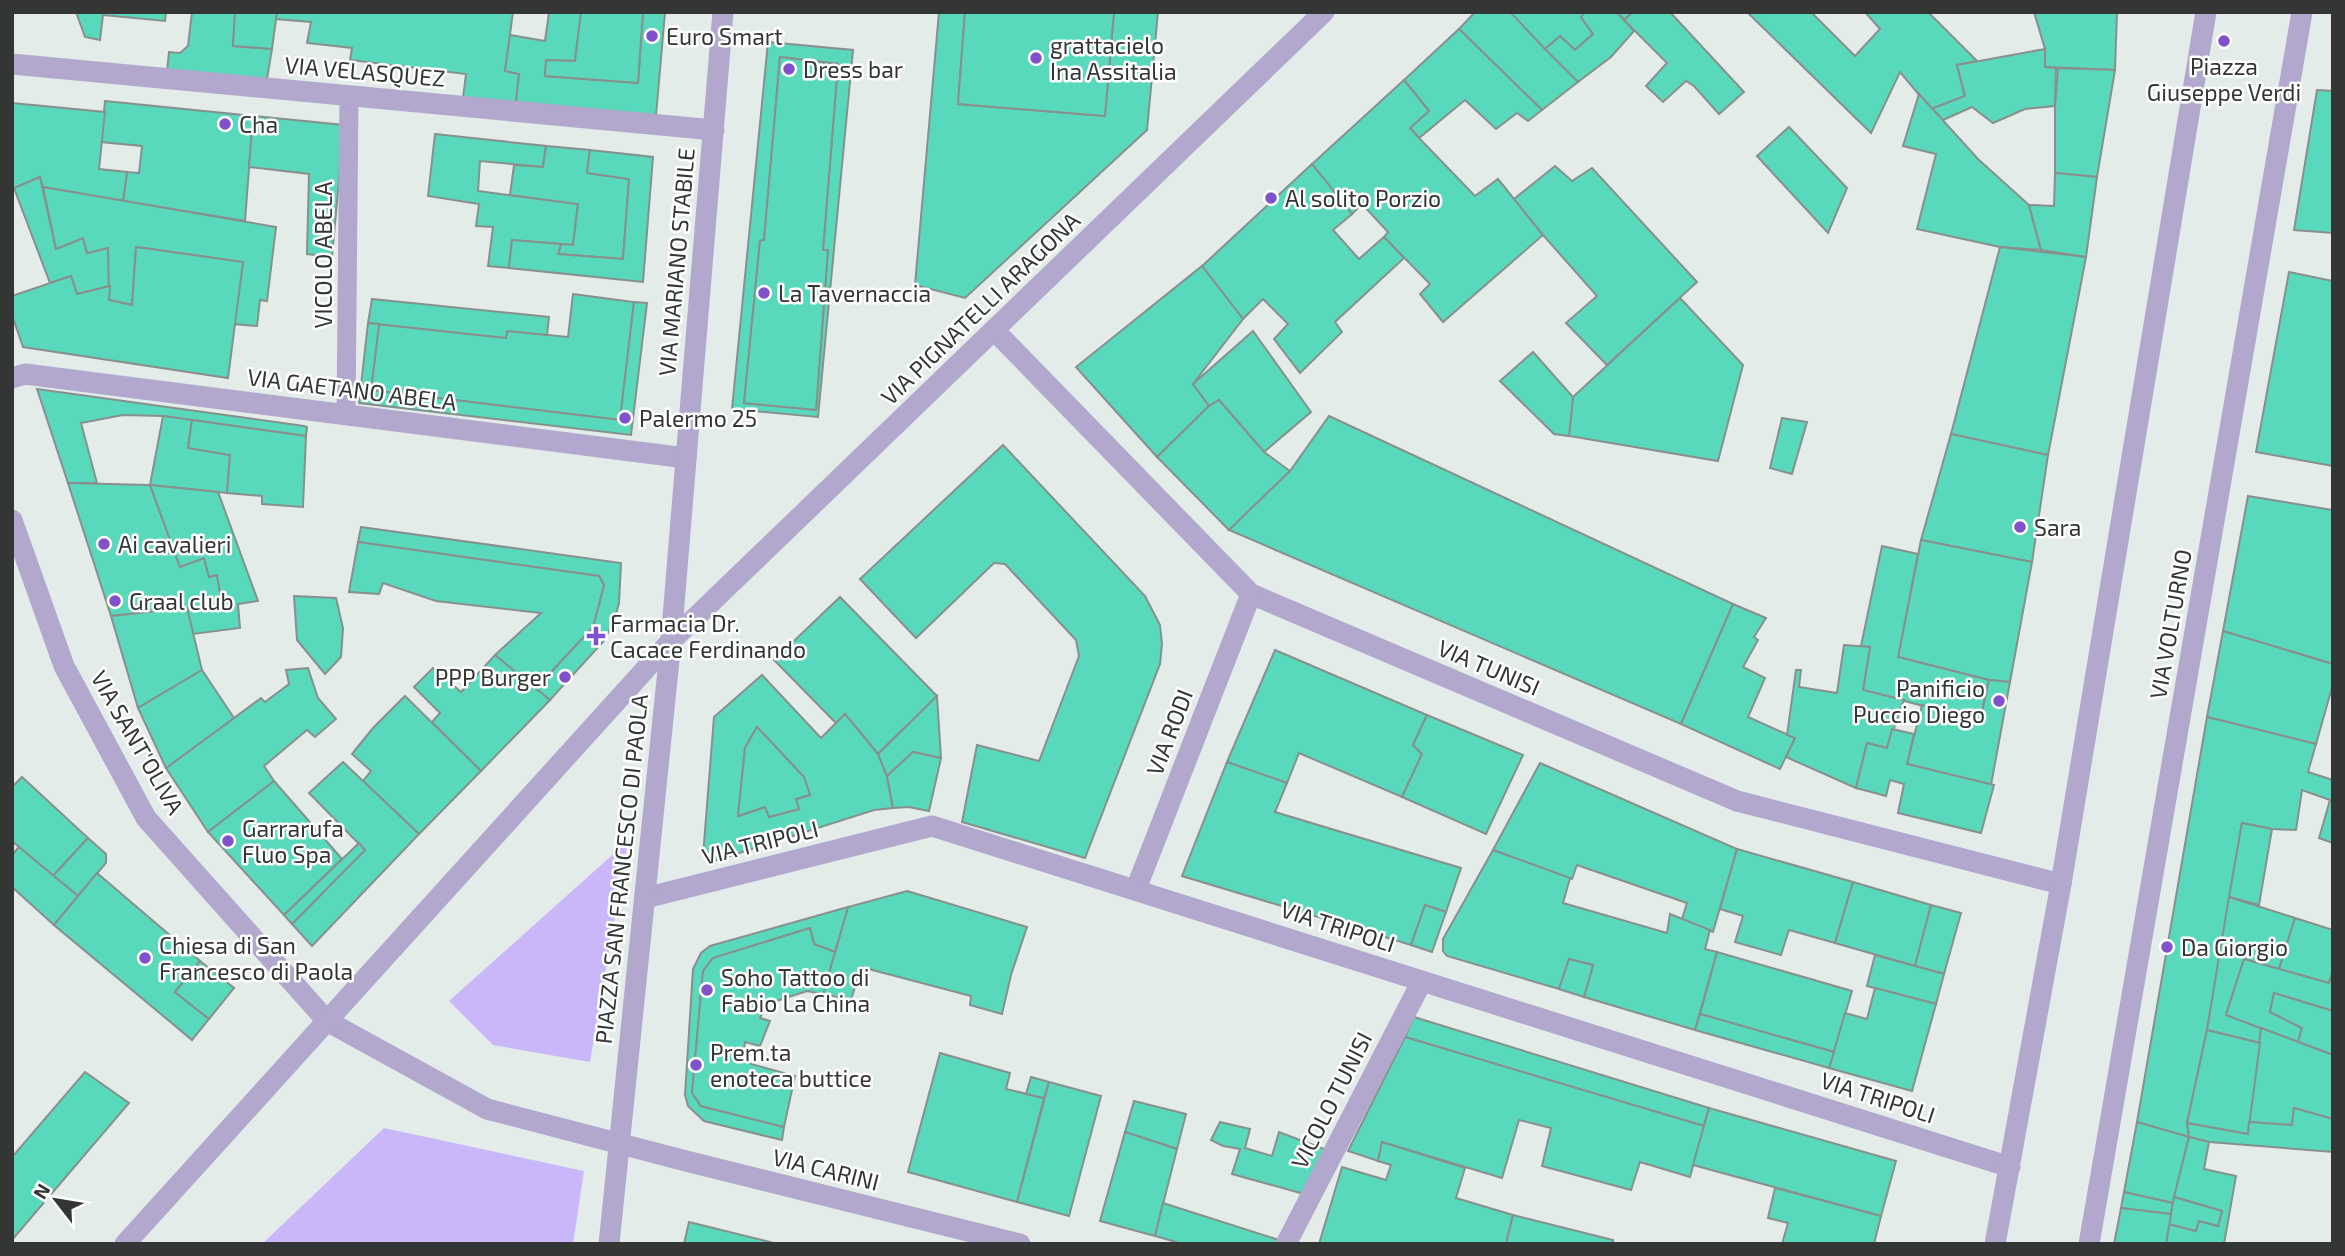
<svg xmlns="http://www.w3.org/2000/svg" width="2345" height="1256" font-family="'Exo 2',sans-serif">
  <rect width="100%" height="100%" fill="#e4ecea"/>
  <g fill="#cab7f9">
    <polygon points="628,841 590,1062 493,1045 449,1001"/>
    <polygon points="384,1128 584,1171 573,1244 262,1244"/>
  </g>
  <g fill="#58d9bb" stroke="#88908e" stroke-width="2" fill-rule="evenodd">
    <polygon points="76,12 166,12 165,21 103,15 100,40 85,37"/>
    <polygon points="192,12 235,12 233,46 272,49 267,79 167,71 169,52 180,53 188,46"/>
    <polygon points="235,12 277,12 272,49 233,46"/>
    <polygon points="277,12 513,12 505,71 519,74 516,102 463,98 466,74 350,60 352,48 307,43 311,22 276,19"/>
    <polygon points="549,12 581,12 575,61 546,60 545,76 638,83 643,12 665,12 656,116 516,102 519,74 505,71 510,35 545,41"/>
    <polygon points="581,12 643,12 638,83 545,76 546,60 575,61"/>
    <polygon points="939,12 965,12 958,104 1105,116 1114,12 1158,12 1147,130 965,298 915,285"/>
    <polygon points="965,12 1114,12 1105,116 958,104"/>
    <polygon points="1475,12 1511,12 1578,82 1542,110 1459,29"/>
    <polygon points="1514,12 1585,12 1581,17 1593,34 1575,50 1560,36 1545,49 1512,14"/>
    <polygon points="1585,12 1617,12 1634,31 1611,57 1578,82 1545,49 1560,36 1575,50 1593,34 1581,17"/>
    <polygon points="1617,12 1633,12 1624,20"/>
    <polygon points="1633,12 1670,12 1744,92 1719,114 1694,86 1686,81 1663,102 1646,86 1667,63 1624,20"/>
    <polygon points="1747,12 1811,12 1855,56 1880,29 1865,12 1928,12 1977,61 1957,65 1965,96 1931,109 1900,72 1871,133"/>
    <polygon points="2034,12 2117,12 2115,70 2045,67 2045,49"/>
    <polygon points="1459,29 1542,110 1528,121 1517,113 1496,129 1465,100 1419,138 1410,128 1429,111 1404,80"/>
    <path d="M768 42 853 50 818 417 732 409ZM780 57 838 64 823 250H828L816 410 744 403 760 241 764 240Z"/>
    <polygon points="2045,49 2045,67 2056,68 2055,106 2025,109 1993,123 1972,107 1941,121 1931,109 1965,96 1957,65"/>
    <polygon points="780,57 838,64 823,250 828,250 816,410 744,403 760,241 764,240"/>
    <polygon points="2058,68 2115,70 2097,177 2055,173 2055,106"/>
    <polygon points="1404,80 1429,111 1410,128 1419,138 1475,196 1498,179 1543,235 1443,322 1420,294 1430,284 1384,237 1388,232 1362,204 1352,214 1312,164"/>
    <polygon points="2317,90 2333,91 2333,233 2294,230"/>
    <polygon points="1919,94 1978,159 2029,205 2041,250 2000,247 1917,229 1936,154 1903,146"/>
    <polygon points="105,101 253,116 245,221 123,201 127,172 139,173 142,146 101,142"/>
    <polygon points="12,103 105,112 99,169 127,172 123,201 43,187 40,177 12,189"/>
    <polygon points="253,116 344,125 332,257 307,254 309,174 249,167"/>
    <polygon points="1789,127 1847,188 1828,233 1757,156"/>
    <polygon points="435,134 546,146 543,167 480,161 478,191 578,204 573,245 512,240 509,268 488,266 493,227 476,226 479,204 428,196"/>
    <polygon points="546,146 590,150 587,173 629,179 623,259 558,254 561,244 573,245 578,204 510,195 514,165 543,167"/>
    <polygon points="590,150 653,157 643,282 509,268 512,240 561,244 558,254 623,259 629,179 587,173"/>
    <polygon points="1312,164 1352,214 1333,230 1359,259 1384,237 1404,258 1335,322 1342,332 1300,373 1274,339 1288,324 1263,299 1243,319 1202,266"/>
    <polygon points="1555,166 1572,181 1592,168 1697,282 1607,365 1566,323 1597,296 1543,235 1514,199"/>
    <polygon points="2055,173 2097,177 2086,257 2041,250 2029,205 2054,206"/>
    <polygon points="40,177 56,249 83,238 87,253 108,248 110,286 77,294 71,276 50,283 14,188"/>
    <polygon points="43,187 276,227 267,301 260,300 257,326 234,324 243,262 136,247 132,305 109,300 108,248 87,253 83,238 56,249"/>
    <polygon points="136,247 243,262 228,378 23,347 12,315 12,296 71,276 77,294 110,286 109,300 132,305"/>
    <polygon points="2000,247 2086,257 2048,455 1951,434"/>
    <polygon points="1202,266 1243,319 1193,384 1209,406 1157,457 1076,367"/>
    <polygon points="2289,272 2333,281 2333,466 2256,452"/>
    <polygon points="573,294 634,302 620,420 371,390 379,324 506,338 507,331 568,337"/>
    <polygon points="1680,298 1743,365 1718,461 1569,436 1573,397"/>
    <polygon points="372,299 549,317 547,335 507,331 506,338 368,323"/>
    <polygon points="634,302 647,303 631,435 359,403 368,323 379,324 371,390 620,420"/>
    <polygon points="1253,331 1311,412 1264,452 1219,400 1209,406 1193,384"/>
    <polygon points="1533,352 1573,397 1569,436 1554,434 1500,381"/>
    <polygon points="37,389 304,426 307,427 306,436 163,416 123,415 81,423 97,483 68,483"/>
    <polygon points="1219,400 1264,452 1290,471 1229,530 1157,457 1209,406"/>
    <polygon points="163,416 192,420 188,448 230,455 227,493 150,485"/>
    <polygon points="1329,416 1733,604 1681,724 1229,530 1290,471"/>
    <polygon points="1782,418 1807,422 1792,474 1770,468"/>
    <polygon points="192,420 306,436 303,507 262,504 262,496 227,493 230,455 188,448"/>
    <polygon points="1951,434 2048,455 2032,562 1921,540"/>
    <polygon points="1003,445 1145,596 1160,625 1162,644 1160,664 1085,858 962,822 977,745 1039,761 1079,656 1076,640 1005,564 994,563 916,638 860,579"/>
    <polygon points="68,483 150,485 180,567 204,558 209,577 217,575 222,604 111,616"/>
    <polygon points="150,485 218,492 258,601 238,604 240,628 193,634 187,608 222,604 217,575 209,577 204,558 180,567"/>
    <polygon points="2248,496 2333,510 2333,664 2223,631"/>
    <polygon points="361,527 621,563 619,603 614,622 603,642 550,700 535,689 593,627 604,585 599,576 358,542"/>
    <polygon points="1921,540 2032,562 2010,682 1989,680 1898,657"/>
    <polygon points="358,542 599,576 604,585 593,627 535,689 495,655 541,613 436,601 383,583 379,594 349,592"/>
    <polygon points="1882,546 1918,554 1898,657 1989,680 1980,721 1863,690 1870,647 1861,646"/>
    <polygon points="294,596 336,598 343,628 341,657 325,674 297,640"/>
    <polygon points="840,597 937,696 878,754 845,714 836,723 774,660"/>
    <polygon points="1733,604 1766,618 1754,637 1758,640 1743,667 1765,678 1748,717 1795,738 1780,769 1681,724"/>
    <polygon points="187,608 202,670 138,708 111,616"/>
    <polygon points="2223,631 2333,664 2333,684 2316,744 2207,717"/>
    <polygon points="1844,645 1870,647 1863,690 1904,700 1887,748 1867,743 1856,788 1786,757 1795,738 1787,735 1796,670 1801,670 1799,687 1837,693"/>
    <polygon points="1275,650 1427,715 1413,745 1422,754 1402,797 1299,753 1287,783 1227,762"/>
    <polygon points="495,655 550,700 481,771 432,722 440,713 414,687 433,668 461,692"/>
    <polygon points="308,668 318,698 336,719 315,737 307,730 264,766 274,781 208,832 166,768 261,698 265,702 289,684 286,670"/>
    <polygon points="202,670 234,718 166,768 138,708"/>
    <path d="M762 675 821 738 845 714 878 754 887 776 893 808 874 810 711 862 703 856 714 717ZM757 727 804 777 810 795 796 799 799 809 769 817 765 807 738 816 745 748Z"/>
    <polygon points="1989,680 2010,682 1991,785 1907,764 1922,705 1980,721"/>
    <polygon points="405,696 481,771 419,834 363,781 371,771 352,754 373,728"/>
    <polygon points="937,696 941,758 913,752 887,776 878,754"/>
    <polygon points="1427,715 1523,755 1486,834 1402,797 1422,754 1413,745"/>
    <polygon points="2207,717 2316,744 2308,772 2333,780 2333,801 2302,790 2296,830 2272,829 2242,823 2207,1030 2187,1123 2189,1137 2137,1122"/>
    <polygon points="757,727 804,777 810,795 796,799 799,809 769,817 765,807 738,816 745,748"/>
    <polygon points="1892,729 1914,734 1907,764 1994,785 1981,833 1898,813 1904,784 1890,780 1886,796 1856,788 1867,743 1887,748"/>
    <polygon points="913,752 941,758 929,811 909,807 893,808 887,776"/>
    <polygon points="343,762 419,834 312,946 292,924 365,850 309,793"/>
    <polygon points="1227,762 1287,783 1275,812 1461,868 1446,912 1425,905 1411,945 1182,876"/>
    <polygon points="1540,763 1737,849 1713,932 1682,919 1687,903 1577,865 1572,879 1493,850"/>
    <polygon points="22,777 88,838 53,876 12,841 12,787"/>
    <polygon points="274,781 342,859 284,915 208,832"/>
    <polygon points="2330,800 2333,801 2333,843 2319,838"/>
    <polygon points="2242,823 2272,829 2259,905 2229,897"/>
    <polygon points="88,838 106,854 106,863 78,896 53,876"/>
    <polygon points="359,843 365,850 292,924 284,915"/>
    <polygon points="19,847 78,896 54,925 12,887 12,855"/>
    <polygon points="1737,849 1853,882 1835,943 1789,930 1781,955 1735,942 1743,916 1720,909"/>
    <polygon points="1493,850 1570,878 1563,903 1667,933 1670,914 1710,930 1705,949 1717,952 1695,1030 1584,997 1593,965 1569,959 1559,989 1447,956 1443,951 1443,939"/>
    <polygon points="97,873 200,961 175,992 209,1019 192,1040 54,925"/>
    <polygon points="1853,882 1931,905 1915,966 1835,943"/>
    <polygon points="907,891 1027,927 1011,975 1002,1014 970,1005 971,996 861,967 851,1000 823,994 848,907"/>
    <polygon points="2229,897 2295,918 2279,969 2244,959 2226,1015 2261,1028 2260,1043 2207,1030"/>
    <polygon points="1425,905 1446,912 1432,952 1411,945"/>
    <polygon points="1931,905 1961,913 1944,974 1915,966"/>
    <polygon points="848,907 835,952 814,944 810,928 713,958 703,971 692,1093 701,1106 784,1127 782,1140 704,1121 688,1106 685,1095 693,969 701,953 710,946"/>
    <polygon points="2295,918 2333,930 2333,970 2329,983 2279,969"/>
    <polygon points="810,928 814,944 835,952 823,994 807,991 767,1004 760,1018 770,1021 760,1046 745,1042 744,1053 751,1064 795,1076 784,1127 701,1106 692,1093 703,971 713,958"/>
    <polygon points="1717,952 1852,991 1834,1052 1700,1014"/>
    <polygon points="1875,955 1944,974 1936,1004 1867,986"/>
    <polygon points="1569,959 1593,965 1584,997 1559,989"/>
    <polygon points="2244,959 2329,983 2333,970 2333,1011 2274,993 2270,1012 2302,1028 2298,1042 2226,1015"/>
    <polygon points="200,961 234,988 209,1019 175,992"/>
    <polygon points="1875,988 1936,1004 1912,1091 1829,1068 1845,1013 1867,1019"/>
    <polygon points="2274,993 2333,1011 2333,1055 2298,1042 2302,1028 2270,1012"/>
    <polygon points="1700,1014 1834,1052 1829,1068 1695,1030"/>
    <polygon points="1414,1017 1709,1108 1704,1126 1405,1037"/>
    <polygon points="2261,1028 2333,1055 2333,1119 2294,1108 2292,1125 2249,1122"/>
    <polygon points="2207,1030 2260,1043 2248,1134 2187,1123"/>
    <polygon points="1405,1037 1704,1126 1690,1177 1640,1162 1631,1190 1542,1166 1551,1128 1519,1120 1502,1178 1382,1142 1378,1161 1348,1151"/>
    <polygon points="940,1053 1010,1073 1006,1089 1044,1098 1017,1202 908,1172"/>
    <polygon points="85,1072 129,1103 12,1240 12,1157"/>
    <polygon points="1031,1077 1049,1082 1044,1098 1026,1094"/>
    <polygon points="1049,1082 1101,1096 1069,1216 1017,1202"/>
    <polygon points="1134,1101 1186,1114 1177,1149 1125,1132"/>
    <polygon points="1709,1108 1896,1161 1881,1216 1693,1165"/>
    <polygon points="2294,1108 2333,1119 2333,1152 2209,1142 2189,1137 2187,1123 2248,1134 2249,1122 2292,1125"/>
    <polygon points="1220,1122 1250,1129 1245,1148 1272,1156 1279,1132 1327,1150 1304,1194 1232,1174 1240,1149 1223,1146 1211,1140"/>
    <polygon points="2137,1122 2189,1137 2173,1203 2124,1192"/>
    <polygon points="1125,1132 1177,1149 1155,1236 1100,1221"/>
    <polygon points="2189,1137 2209,1142 2204,1169 2236,1176 2224,1244 2166,1244 2169,1224 2196,1231 2199,1221 2218,1226 2222,1211 2174,1197"/>
    <polygon points="1382,1142 1465,1168 1456,1198 1513,1215 1506,1244 1319,1244 1342,1167 1386,1180 1391,1165 1378,1161"/>
    <polygon points="1775,1188 1881,1216 1874,1244 1782,1244 1788,1223 1768,1218"/>
    <polygon points="2124,1192 2173,1203 2171,1214 2121,1208"/>
    <polygon points="2174,1197 2222,1211 2218,1226 2199,1221 2196,1231 2169,1224"/>
    <polygon points="1163,1203 1282,1241 1281,1244 1183,1244 1155,1236"/>
    <polygon points="2121,1208 2171,1214 2166,1244 2114,1244"/>
    <polygon points="1513,1215 1613,1240 1613,1244 1506,1244"/>
    <polygon points="689,1222 778,1244 684,1244"/>
  </g>
  <g fill="none" stroke-linecap="round" stroke-linejoin="round">
    <polyline stroke="#b2a8ce" stroke-width="19" points="346,415 349,96"/>
    <polyline stroke="#b2a8ce" stroke-width="21" points="1286,1244 1422,981"/>
    <g stroke="#b2a8ce" stroke-width="21">
      <polyline points="12,64 714,130"/>
      <polyline points="994,330 1251,594 1737,801 2061,884"/>
      <polyline points="12,378 25,374 686,458"/>
      <polyline points="12,520 64,666 146,818 327,1021 487,1109 686,1161 1020,1244"/>
      <polyline points="1136,889 1251,594"/>
      <polyline points="645,898 932,826 2010,1167"/>
      <polyline points="609,1244 671,641 723,12"/>
      <polyline points="2089,1244 2302,12"/>
    </g>
    <g stroke="#b2a8ce" stroke-width="21">
      <polyline points="125,1244 671,641 1324,12"/>
      <polyline points="1995,1244 2061,884 2206,12"/>
    </g>
  </g>
  <g fill="#7f52cb" stroke="#fff" stroke-width="2.5">
    <circle cx="652" cy="36" r="7"/>
    <circle cx="2224" cy="41" r="7"/>
    <circle cx="1036" cy="58" r="7"/>
    <circle cx="789" cy="69" r="7"/>
    <circle cx="225" cy="124" r="7"/>
    <circle cx="1271" cy="198" r="7"/>
    <circle cx="764" cy="293" r="7"/>
    <circle cx="625" cy="418" r="7"/>
    <circle cx="2020" cy="527" r="7"/>
    <circle cx="104" cy="544" r="7"/>
    <circle cx="115" cy="601" r="7"/>
    <path d="M592.5 625.5h7v7h7v7h-7v7h-7v-7h-7v-7h7z"/>
    <circle cx="565" cy="677" r="7"/>
    <circle cx="1999" cy="701" r="7"/>
    <circle cx="228" cy="841" r="7"/>
    <circle cx="2167" cy="947" r="7"/>
    <circle cx="145" cy="958" r="7"/>
    <circle cx="707" cy="990" r="7"/>
    <circle cx="696" cy="1065" r="7"/>
  </g>
  <g text-anchor="middle" dominant-baseline="central" stroke-width="5" stroke-linejoin="round" paint-order="stroke">
    <g font-size="23" fill="#333635" stroke="#fff" text-anchor="start">
      <text x="666" y="36">Euro Smart</text>
      <text x="1050" y="45">grattacielo<tspan x="1050" dy="26">Ina Assitalia</tspan></text>
      <text x="2224" y="66" text-anchor="middle">Piazza<tspan x="2224" dy="26">Giuseppe Verdi</tspan></text>
      <text x="803" y="69">Dress bar</text>
      <text x="239" y="124">Cha</text>
      <text x="1285" y="198">Al solito Porzio</text>
      <text x="778" y="293">La Tavernaccia</text>
      <text x="639" y="418">Palermo 25</text>
      <text x="2034" y="527">Sara</text>
      <text x="118" y="544">Ai cavalieri</text>
      <text x="129" y="601">Graal club</text>
      <text x="610" y="623">Farmacia Dr.<tspan x="610" dy="26">Cacace Ferdinando</tspan></text>
      <text x="551" y="677" text-anchor="end">PPP Burger</text>
      <text x="1985" y="688" text-anchor="end">Panificio<tspan x="1985" dy="26">Puccio Diego</tspan></text>
      <text x="242" y="828">Garrarufa<tspan x="242" dy="26">Fluo Spa</tspan></text>
      <text x="159" y="945">Chiesa di San<tspan x="159" dy="26">Francesco di Paola</tspan></text>
      <text x="2181" y="947">Da Giorgio</text>
      <text x="721" y="977">Soho Tattoo di<tspan x="721" dy="26">Fabio La China</tspan></text>
      <text x="710" y="1052">Prem.ta<tspan x="710" dy="26">enoteca buttice</tspan></text>
    </g>
    <g font-size="23" fill="#333635" stroke="#fff">
      <text transform="translate(365 71) rotate(5)">VIA VELASQUEZ</text>
      <text transform="translate(323 255) rotate(-90)">VICOLO ABELA</text>
      <text transform="translate(676 262) rotate(-85)">VIA MARIANO STABILE</text>
      <text transform="translate(980 308) rotate(-44)">VIA PIGNATELLI ARAGONA</text>
      <text transform="translate(352 389) rotate(7)">VIA GAETANO ABELA</text>
      <text transform="translate(2170 624) rotate(-80)">VIA VOLTURNO</text>
      <text transform="translate(1489 667) rotate(23)">VIA TUNISI</text>
      <text transform="translate(1169 732) rotate(-69)">VIA RODI</text>
      <text transform="translate(138 742) rotate(60)">VIA SANT'OLIVA</text>
      <text transform="translate(760 842) rotate(-14)">VIA TRIPOLI</text>
      <text transform="translate(621 869) rotate(-84)">PIAZZA SAN FRANCESCO DI PAOLA</text>
      <text transform="translate(1338 926) rotate(18)">VIA TRIPOLI</text>
      <text transform="translate(1878 1097) rotate(18)">VIA TRIPOLI</text>
      <text transform="translate(1331 1100) rotate(-63)">VICOLO TUNISI</text>
      <text transform="translate(826 1169) rotate(14)">VIA CARINI</text>
    </g>
  </g>
  <rect width="2345" height="1256" fill="none" stroke="#333635" stroke-width="28"/>
  <g transform="translate(56 1200) rotate(301)" stroke="#ffffff" stroke-width="5" paint-order="stroke">
  <path d="M0-5L12 26L0 18L-12 26Z" fill="#333635"/>
  <text y="-10" font-size="19" font-weight="bold" text-anchor="middle" fill="#333635">N</text>
  </g>
</svg>
